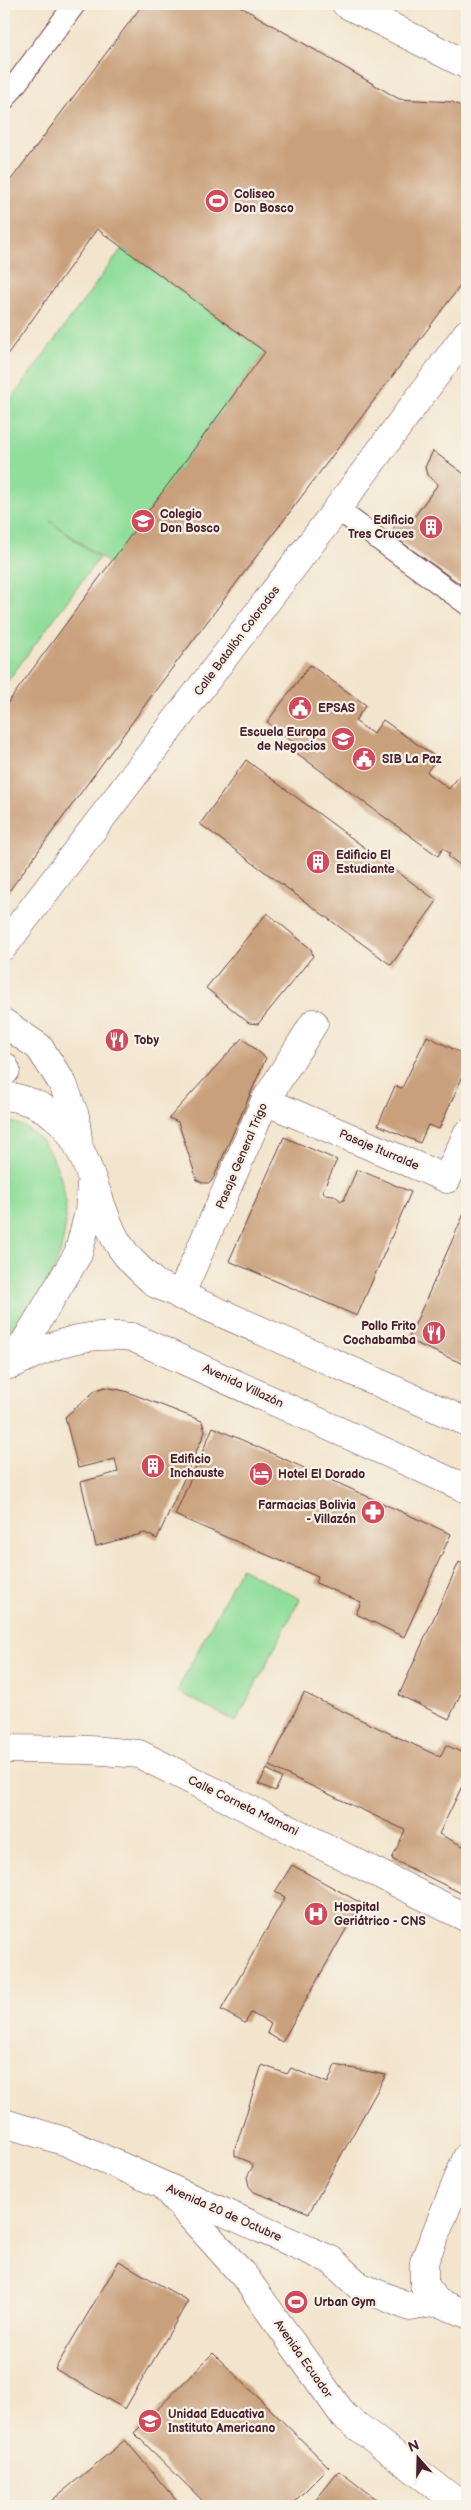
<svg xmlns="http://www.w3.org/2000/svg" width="471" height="2510" font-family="'Balsamiq Sans',sans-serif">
  <rect width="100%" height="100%" fill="#f7f3e8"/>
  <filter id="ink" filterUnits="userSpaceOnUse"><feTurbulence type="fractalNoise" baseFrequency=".02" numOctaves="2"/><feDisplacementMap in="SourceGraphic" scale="10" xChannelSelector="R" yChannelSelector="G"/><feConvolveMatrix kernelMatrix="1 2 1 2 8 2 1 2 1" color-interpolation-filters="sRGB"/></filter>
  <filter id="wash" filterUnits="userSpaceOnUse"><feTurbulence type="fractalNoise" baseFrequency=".0096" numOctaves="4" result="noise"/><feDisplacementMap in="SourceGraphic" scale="20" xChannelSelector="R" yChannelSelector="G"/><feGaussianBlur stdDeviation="1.12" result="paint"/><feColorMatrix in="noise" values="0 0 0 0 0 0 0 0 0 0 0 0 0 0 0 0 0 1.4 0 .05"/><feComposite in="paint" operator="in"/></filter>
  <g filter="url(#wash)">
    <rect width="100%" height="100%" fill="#f3e5cd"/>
    <g fill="#91de9b" stroke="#6e7e63">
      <polygon points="122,248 265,352 110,564 50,521 99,558 4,686 4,409"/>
      <path d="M4 1121C25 1123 41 1136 51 1155 85 1216 57 1294 4 1334Z"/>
      <polygon points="241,1568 300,1599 236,1722 177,1691"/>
    </g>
    <g id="blocks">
      <g fill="#c9a07b">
        <polygon points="143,4 236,4 399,99 452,102 467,109 467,277 161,683 4,898 4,708 265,352 97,229 4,359 4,189"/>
        <polygon points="433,451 467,476 467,589 390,534 403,514 412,520 438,484 427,475 425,467"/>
        <polygon points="310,665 366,705 355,721 373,734 383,720 437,758 427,772 449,789 460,775 467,781 467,870 448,856 450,854 443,848 438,856 295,752 301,744 294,740 293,742 267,722"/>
        <polygon points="246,760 437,901 391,965 200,824"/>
        <polygon points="267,913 311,949 313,956 258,1024 249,1023 206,988"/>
        <polygon points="427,1036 467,1056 467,1067 439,1129 428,1125 420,1143 378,1125 395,1086 402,1088"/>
        <polygon points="242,1038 266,1058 214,1177 210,1183 203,1183 197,1180 178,1122 169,1118"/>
        <polygon points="284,1137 337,1160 323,1190 324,1194 334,1195 341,1201 344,1200 357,1169 411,1192 357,1316 229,1261"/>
        <polygon points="467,1207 467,1361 466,1365 408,1340"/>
        <polygon points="105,1387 125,1391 202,1421 205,1432 157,1539 145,1533 96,1546 81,1482 118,1472 115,1459 78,1468 65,1417 96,1390"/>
        <polygon points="213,1427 451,1534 404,1637 356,1614 361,1602 316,1583 318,1577 175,1515"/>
        <polygon points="459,1562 467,1566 467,1680 449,1719 399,1695"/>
        <polygon points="304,1693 440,1757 446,1745 467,1755 467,1781 465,1780 439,1834 467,1848 467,1896 392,1859 405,1830 269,1766"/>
        <polygon points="267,1769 282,1778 275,1791 259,1784"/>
        <polygon points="292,1865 361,1903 282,2042 267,2033 271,2024 251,2013 245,2023 221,2010 285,1897 275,1892"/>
        <polygon points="262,2065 287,2074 291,2068 328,2083 335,2065 386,2075 309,2213 254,2192 249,2186 247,2177 253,2166 250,2162 235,2156 235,2149"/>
        <polygon points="119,2261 188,2301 125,2409 55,2369"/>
        <polygon points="213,2353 329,2467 290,2506 208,2506 134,2433"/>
        <polygon points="125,2440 181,2506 45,2506"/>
        <polygon points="339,2471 385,2506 311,2506"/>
      </g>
    </g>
  </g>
  <g filter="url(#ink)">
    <use href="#blocks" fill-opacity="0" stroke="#633d43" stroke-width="1"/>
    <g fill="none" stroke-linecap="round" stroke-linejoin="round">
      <g stroke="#633d43" stroke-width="23">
        <g id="lane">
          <polyline points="4,100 75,4"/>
          <polyline points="337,509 467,604"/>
        </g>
      </g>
      <g stroke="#633d43" stroke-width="29">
        <g id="street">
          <polyline points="4,1066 6,1070 4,1072"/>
          <polyline points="265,1101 447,1179 467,1134"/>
          <polyline points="180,1296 265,1101 314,1023"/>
          <polyline points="4,1749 90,1750 139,1754 467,1918"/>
          <polyline points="165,2188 245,2277 344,2416 462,2506"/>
          <polyline points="424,2284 424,2262 467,2157"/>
        </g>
      </g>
      <g stroke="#633d43" stroke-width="29">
        <g id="secondary">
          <polyline points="346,4 467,65"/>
          <polyline points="4,946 337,509 467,333"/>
          <polyline points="4,2123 64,2141 331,2260 359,2286 410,2307 437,2302"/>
          <polyline points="424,2284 437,2302 467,2314"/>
        </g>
      </g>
      <g stroke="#633d43" stroke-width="29">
        <g id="primary">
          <polyline points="4,1023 39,1047 63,1084 75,1116 78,1139"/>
          <path d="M4 1096C83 1105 85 1172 112 1232 122 1254 139 1269 156 1284L467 1422"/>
          <path d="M13 1364C56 1343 84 1332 132 1337L467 1489"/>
          <polyline points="11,1365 78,1254 89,1212 91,1184"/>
        </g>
      </g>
      <use href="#lane" stroke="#fff" stroke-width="21"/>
      <use href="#street" stroke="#fff" stroke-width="28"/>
      <use href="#secondary" stroke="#fff" stroke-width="28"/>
      <use href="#primary" stroke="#fff" stroke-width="28"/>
    </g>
  </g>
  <defs>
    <g id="stadium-disc" transform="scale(1.25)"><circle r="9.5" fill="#d1495b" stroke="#f7f3e8"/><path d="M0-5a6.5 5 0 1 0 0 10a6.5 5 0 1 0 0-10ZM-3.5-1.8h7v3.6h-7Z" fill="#fff"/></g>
    <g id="school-disc" transform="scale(1.25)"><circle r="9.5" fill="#d1495b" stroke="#f7f3e8"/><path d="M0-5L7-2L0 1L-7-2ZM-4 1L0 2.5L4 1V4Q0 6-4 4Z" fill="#fff"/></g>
    <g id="building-disc" transform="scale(1.25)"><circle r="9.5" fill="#d1495b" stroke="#f7f3e8"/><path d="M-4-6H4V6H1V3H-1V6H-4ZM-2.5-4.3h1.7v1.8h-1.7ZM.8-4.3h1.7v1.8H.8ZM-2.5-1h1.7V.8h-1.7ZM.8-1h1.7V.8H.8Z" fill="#fff"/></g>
    <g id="civic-disc" transform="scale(1.25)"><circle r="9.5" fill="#d1495b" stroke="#f7f3e8"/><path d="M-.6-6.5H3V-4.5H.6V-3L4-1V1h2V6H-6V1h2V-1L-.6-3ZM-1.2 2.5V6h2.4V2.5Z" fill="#fff"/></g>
    <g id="restaurant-disc" transform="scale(1.25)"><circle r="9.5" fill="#d1495b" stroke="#f7f3e8"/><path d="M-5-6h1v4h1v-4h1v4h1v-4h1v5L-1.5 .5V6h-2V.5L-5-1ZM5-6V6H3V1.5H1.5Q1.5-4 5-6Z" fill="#fff"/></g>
    <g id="hotel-disc" transform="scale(1.25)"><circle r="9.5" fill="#d1495b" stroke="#f7f3e8"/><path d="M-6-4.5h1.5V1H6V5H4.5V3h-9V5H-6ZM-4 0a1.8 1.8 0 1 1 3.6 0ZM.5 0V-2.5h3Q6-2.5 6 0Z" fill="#fff"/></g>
    <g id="pharmacy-disc" transform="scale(1.25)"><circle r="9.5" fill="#d1495b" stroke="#f7f3e8"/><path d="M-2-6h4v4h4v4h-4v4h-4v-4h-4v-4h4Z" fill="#fff"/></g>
    <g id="hospital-disc" transform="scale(1.25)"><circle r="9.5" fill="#d1495b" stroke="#f7f3e8"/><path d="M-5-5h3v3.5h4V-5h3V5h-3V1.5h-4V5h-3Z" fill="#fff"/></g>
  </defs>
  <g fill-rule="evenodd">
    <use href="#stadium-disc" x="217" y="201"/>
    <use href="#school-disc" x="143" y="521"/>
    <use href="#building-disc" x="431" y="527"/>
    <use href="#civic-disc" x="300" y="708"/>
    <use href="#school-disc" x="343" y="739"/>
    <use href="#civic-disc" x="364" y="759"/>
    <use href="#building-disc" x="318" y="862"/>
    <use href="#restaurant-disc" x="117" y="1040"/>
    <use href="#restaurant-disc" x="434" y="1333"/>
    <use href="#building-disc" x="153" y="1466"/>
    <use href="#hotel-disc" x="261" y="1474"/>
    <use href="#pharmacy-disc" x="373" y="1512"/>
    <use href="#hospital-disc" x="316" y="1914"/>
    <use href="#stadium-disc" x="296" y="2302"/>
    <use href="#school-disc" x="150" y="2421"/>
  </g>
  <g text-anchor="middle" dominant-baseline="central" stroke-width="4.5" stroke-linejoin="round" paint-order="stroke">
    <g font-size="12" font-weight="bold" fill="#4a1f2b" stroke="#f7f3e8" text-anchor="start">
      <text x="234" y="194">Coliseo<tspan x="234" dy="14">Don Bosco</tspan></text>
      <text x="160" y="514">Colegio<tspan x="160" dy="14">Don Bosco</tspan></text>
      <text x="414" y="520" text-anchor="end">Edificio<tspan x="414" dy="14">Tres Cruces</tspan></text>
      <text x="318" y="708">EPSAS</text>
      <text x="326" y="732" text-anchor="end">Escuela Europa<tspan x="326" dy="14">de Negocios</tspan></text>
      <text x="382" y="759">SIB La Paz</text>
      <text x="336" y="855">Edificio El<tspan x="336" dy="14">Estudiante</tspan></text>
      <text x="134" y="1040">Toby</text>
      <text x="416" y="1326" text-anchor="end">Pollo Frito<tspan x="416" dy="14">Cochabamba</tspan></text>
      <text x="170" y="1459">Edificio<tspan x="170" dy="14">Inchauste</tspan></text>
      <text x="278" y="1474">Hotel El Dorado</text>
      <text x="356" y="1505" text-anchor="end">Farmacias Bolivia<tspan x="356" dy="14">- Villazón</tspan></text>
      <text x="334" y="1907">Hospital<tspan x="334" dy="14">Geriátrico - CNS</tspan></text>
      <text x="314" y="2302">Urban Gym</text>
      <text x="168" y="2414">Unidad Educativa<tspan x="168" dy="14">Instituto Americano</tspan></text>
    </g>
    <g font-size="12" fill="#4a1f2b" stroke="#f7f3e8">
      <text transform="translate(237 641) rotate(-53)">Calle Batallón Colorados</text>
      <text transform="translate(379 1150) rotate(23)">Pasaje Iturralde</text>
      <text transform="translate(242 1156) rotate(-67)">Pasaje General Trigo</text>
      <text transform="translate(243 1386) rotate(25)">Avenida Villazón</text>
      <text transform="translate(243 1806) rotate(26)">Calle Corneta Mamani</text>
      <text transform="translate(224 2213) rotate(24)">Avenida 20 de Octubre</text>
      <text transform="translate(303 2359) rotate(55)">Avenida Ecuador</text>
    </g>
  </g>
  <rect width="471" height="2510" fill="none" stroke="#f7f3e8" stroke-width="20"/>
  <g transform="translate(418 2458) rotate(340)" stroke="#f7f3e8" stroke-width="4" paint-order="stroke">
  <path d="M0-4L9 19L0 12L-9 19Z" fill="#4a1f2b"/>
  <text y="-8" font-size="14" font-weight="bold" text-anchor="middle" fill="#4a1f2b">N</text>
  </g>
</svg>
